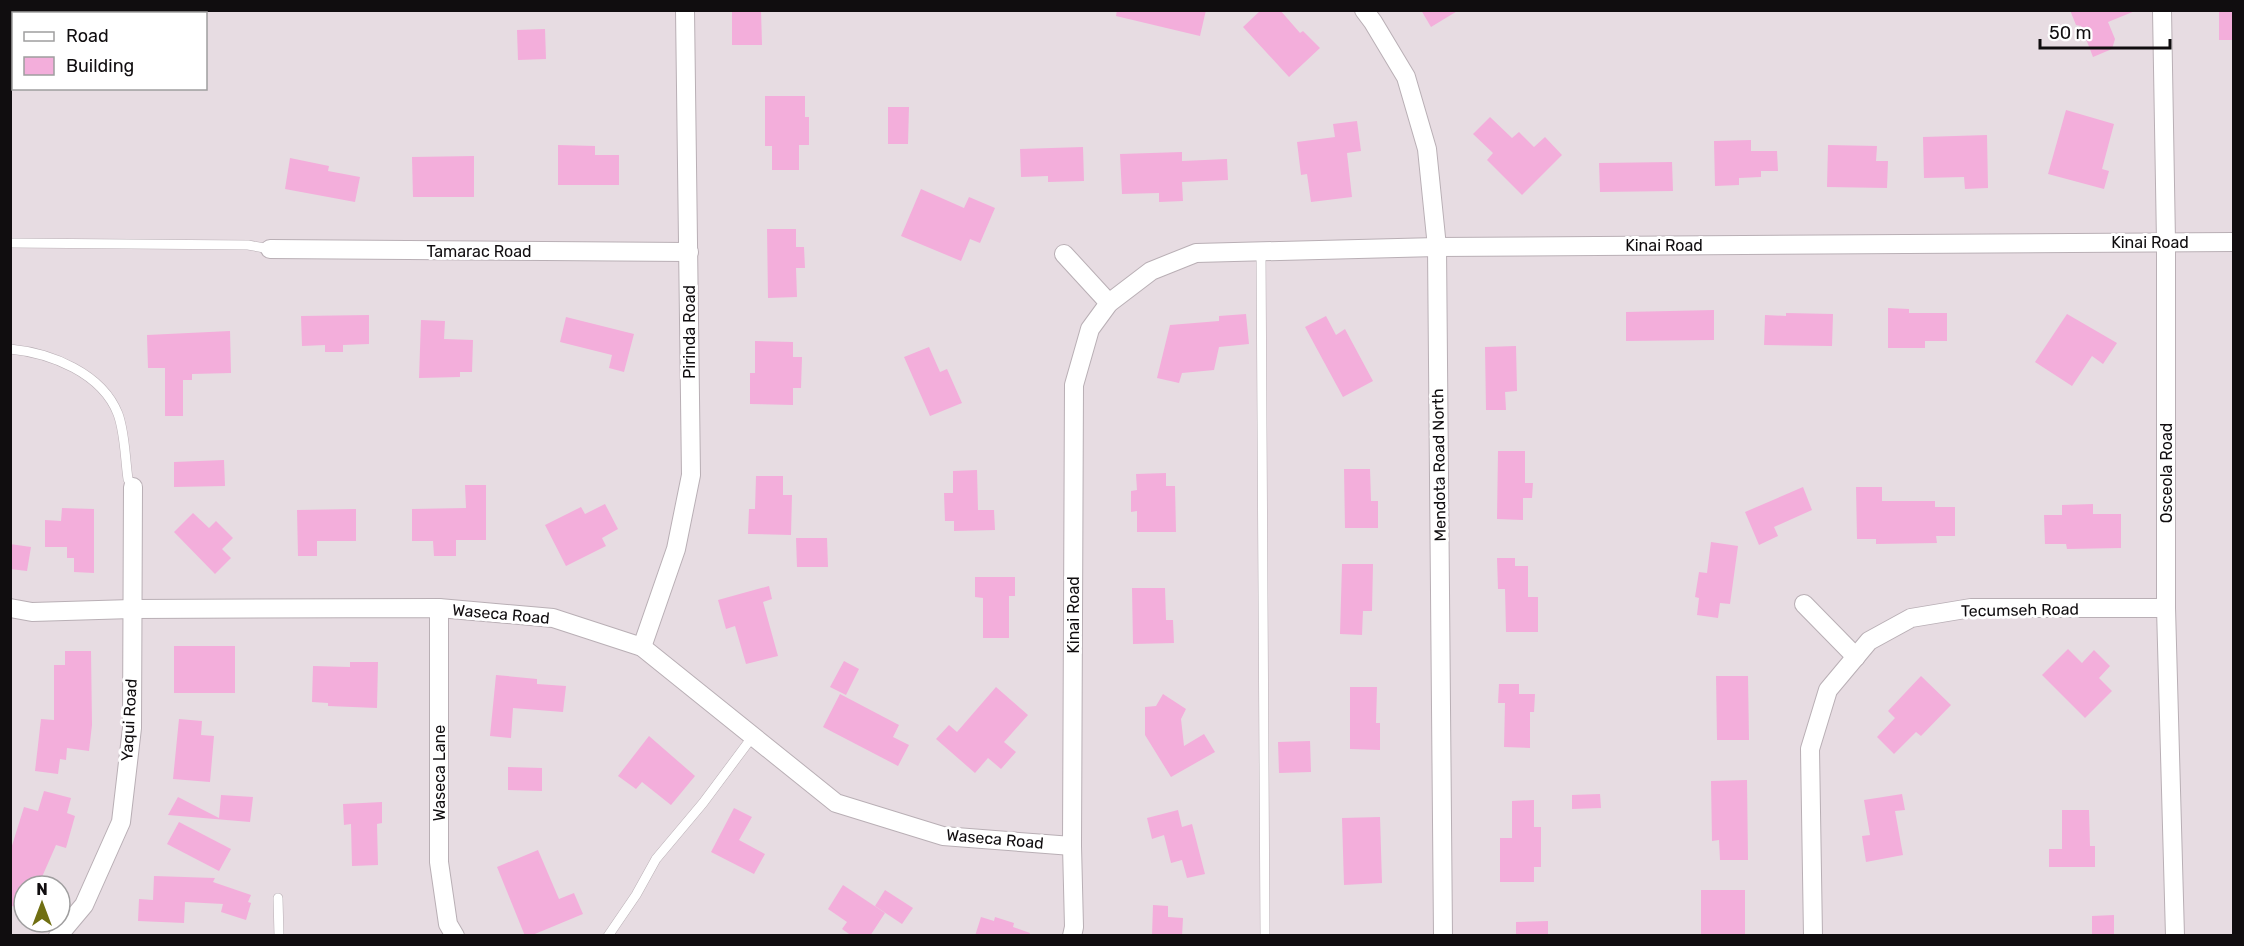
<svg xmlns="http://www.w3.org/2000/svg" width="2244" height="946" font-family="Rubik,sans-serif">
  <rect width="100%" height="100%" fill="#e7dce2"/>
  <g fill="#f3aedb">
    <polygon points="732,10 761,10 762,45 732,45"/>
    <polygon points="1117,10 1206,10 1200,36 1116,16"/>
    <polygon points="1261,10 1280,10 1300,33 1303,31 1320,48 1289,77 1243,27"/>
    <polygon points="1421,10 1459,10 1431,27"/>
    <polygon points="2070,10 2135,10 2135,11 2108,22 2115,39 2112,49 2093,57 2081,26 2076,25"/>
    <rect x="2219" y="10" width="15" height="30"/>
    <polygon points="545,29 546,59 518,60 517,30"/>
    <polygon points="765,96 805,96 805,117 809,117 809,145 799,145 799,170 772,170 772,146 765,146"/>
    <polygon points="888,107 909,107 908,144 888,144"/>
    <polygon points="2066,110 2114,124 2102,169 2109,171 2104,189 2048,174"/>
    <polygon points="1490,117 1512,138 1519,132 1534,147 1545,137 1562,155 1522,195 1487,160 1493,153 1473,134"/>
    <polygon points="1357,121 1361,151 1347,153 1352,197 1311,202 1307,174 1301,175 1297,142 1335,137 1333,124"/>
    <polygon points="1987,135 1988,188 1965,189 1964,177 1924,178 1923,137"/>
    <polygon points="1751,140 1751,151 1777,151 1778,171 1761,171 1761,177 1739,178 1739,185 1715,186 1714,141"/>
    <polygon points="558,145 595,146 595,155 619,155 619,185 558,185"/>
    <polygon points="1828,145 1877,146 1876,161 1888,161 1887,188 1827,187"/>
    <polygon points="1083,147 1084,181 1048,182 1048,176 1021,177 1020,149"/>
    <polygon points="1182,152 1182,161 1227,159 1228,180 1182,182 1183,201 1159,202 1159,193 1122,194 1120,154"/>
    <polygon points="474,156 474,197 413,197 412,157"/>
    <polygon points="290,158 329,166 328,171 360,177 355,202 285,189"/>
    <polygon points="1672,162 1673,191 1600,192 1599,163"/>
    <polygon points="921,189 964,208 969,197 995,208 980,243 970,239 961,261 901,236"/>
    <polygon points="767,229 796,229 796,247 804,247 805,268 796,268 797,297 768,298"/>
    <polygon points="1888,308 1909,309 1909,313 1947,313 1947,341 1925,341 1925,348 1888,348"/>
    <polygon points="1714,310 1714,340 1626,341 1626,312"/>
    <polygon points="1786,313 1833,314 1832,346 1764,345 1765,315 1786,316"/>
    <polygon points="1246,314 1249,344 1219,347 1214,370 1182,373 1179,383 1157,378 1170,325 1219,321 1219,316"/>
    <polygon points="2067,314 2117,343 2103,364 2092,356 2072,386 2035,362"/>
    <polygon points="369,315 369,344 343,345 343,352 325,352 325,345 302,346 301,316"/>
    <polygon points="1326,316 1336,335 1345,329 1373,381 1343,397 1305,327"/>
    <polygon points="566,317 634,334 624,372 609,368 612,355 560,342"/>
    <polygon points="421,320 445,321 444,339 473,340 472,372 460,372 460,377 419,378"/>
    <polygon points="230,331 231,373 192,374 192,380 183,380 183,416 165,416 165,368 148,368 147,335"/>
    <polygon points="755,341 793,342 793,357 802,357 801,388 793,388 793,405 750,404 750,373 755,373"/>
    <polygon points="1516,346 1517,391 1505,392 1506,410 1486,410 1485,347"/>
    <polygon points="929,347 940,372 947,369 962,403 930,416 904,357"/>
    <polygon points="1498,451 1525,451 1525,483 1533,483 1532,498 1523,498 1523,520 1497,519"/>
    <polygon points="224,460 225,486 174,487 174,462"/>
    <polygon points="1344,469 1370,469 1371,501 1378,501 1378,528 1345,528"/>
    <polygon points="977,470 978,510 994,510 995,530 954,531 954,521 945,521 944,493 953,493 953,471"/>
    <polygon points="1166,473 1166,486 1175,486 1176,532 1137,532 1137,511 1131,512 1131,491 1137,490 1136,474"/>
    <polygon points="756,476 783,476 783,495 792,495 791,535 748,534 749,509 755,509"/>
    <polygon points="465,485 486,485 486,540 456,540 456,556 434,556 433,541 412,541 412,509 466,508"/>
    <polygon points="1803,487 1812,510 1774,527 1778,536 1759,545 1745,512"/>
    <polygon points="1856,487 1882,487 1882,501 1935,501 1935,507 1955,507 1955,536 1936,536 1937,543 1876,544 1876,539 1857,539"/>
    <polygon points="605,504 618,529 602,538 606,546 566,566 545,525 581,507 585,514"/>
    <polygon points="2093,504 2093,514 2121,514 2121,548 2067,549 2066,544 2045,544 2044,515 2062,515 2062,505"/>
    <polygon points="62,508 94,509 94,573 74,572 74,558 67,558 67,547 45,547 45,520 61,521"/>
    <polygon points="356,509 356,541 317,541 317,556 298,556 297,510"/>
    <polygon points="193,513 209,528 216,521 233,538 222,549 231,558 215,574 174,532"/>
    <polygon points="796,538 827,538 828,567 797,567"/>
    <polygon points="1711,542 1738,546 1730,604 1720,603 1718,618 1697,615 1699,598 1695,597 1699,572 1707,573"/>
    <polygon points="10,544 31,547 27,571 10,569"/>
    <polygon points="1497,558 1515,558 1515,566 1528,566 1528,597 1538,597 1538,632 1506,632 1505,589 1498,589"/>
    <polygon points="1342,564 1373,564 1372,611 1363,611 1362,635 1340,634"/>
    <polygon points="975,577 1015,577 1015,596 1009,596 1009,638 983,638 983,598 975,597"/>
    <polygon points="769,586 772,599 763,602 778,656 746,664 735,626 726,629 718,600"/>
    <polygon points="1132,588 1165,588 1166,620 1173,620 1174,643 1133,644"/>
    <rect x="174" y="646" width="61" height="47"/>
    <polygon points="2068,649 2082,663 2094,650 2110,666 2099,678 2112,691 2085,718 2042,675"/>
    <polygon points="65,651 91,651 92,725 89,751 67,748 66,760 60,759 58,774 35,771 41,719 54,720 54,665 65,665"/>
    <polygon points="844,661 859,669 846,695 830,687"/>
    <polygon points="350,662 378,662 377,708 328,706 328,703 312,702 313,666 350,667"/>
    <polygon points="496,675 537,679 537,684 566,686 563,712 513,708 511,738 490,736"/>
    <polygon points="1716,676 1748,676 1749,740 1717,740"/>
    <polygon points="1921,676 1951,705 1921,736 1916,732 1894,754 1877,737 1895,718 1888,711"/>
    <polygon points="1499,684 1519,684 1519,694 1535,694 1534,712 1530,712 1530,748 1504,747 1505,703 1498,703"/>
    <polygon points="996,687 1028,715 1004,742 1016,752 1001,769 988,758 975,773 936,739 949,725 957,732"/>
    <polygon points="1350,687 1377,687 1376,723 1380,723 1380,750 1350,749"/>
    <polygon points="840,694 899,725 893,737 909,745 898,766 823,727"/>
    <polygon points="1163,694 1186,709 1181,719 1184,746 1204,734 1215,752 1171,777 1145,735 1145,707 1156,706"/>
    <polygon points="179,719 202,721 201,735 214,736 210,782 173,779"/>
    <polygon points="649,736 695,776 671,805 642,782 636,789 618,776"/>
    <polygon points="1310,741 1311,772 1279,773 1278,742"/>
    <polygon points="508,767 542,768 542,791 508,790"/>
    <polygon points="1747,780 1748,860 1720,860 1719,840 1712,841 1711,781"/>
    <polygon points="44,791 71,798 67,813 75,816 66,848 56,845 38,886 24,886 24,911 10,905 10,852 24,807 38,811"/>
    <polygon points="1600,794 1601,808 1572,809 1572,795"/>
    <polygon points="1902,794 1905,810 1895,811 1903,855 1866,862 1862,836 1870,835 1864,800"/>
    <polygon points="221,795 253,797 250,822 168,815 178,797 219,818"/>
    <polygon points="1534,800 1534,827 1541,827 1541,867 1534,867 1534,882 1500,882 1500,838 1512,838 1512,801"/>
    <polygon points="382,802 382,823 377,824 378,865 352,866 351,824 344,825 343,804"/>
    <polygon points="734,808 752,817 739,840 765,854 754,874 711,852"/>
    <polygon points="1178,810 1182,827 1192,824 1205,874 1187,878 1182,860 1171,863 1164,835 1152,839 1147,818"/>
    <polygon points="2062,810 2089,810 2090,846 2095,846 2095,867 2049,867 2049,849 2062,849"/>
    <polygon points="1380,817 1382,883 1344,885 1342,818"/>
    <polygon points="179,822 231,849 219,871 167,844"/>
    <polygon points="538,850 559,899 574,893 583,914 530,936 525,936 497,867"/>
    <polygon points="154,876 215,878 213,882 251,895 248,902 251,903 246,920 221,912 223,904 185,902 184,923 138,921 139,899 153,900"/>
    <polygon points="843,885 885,913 870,936 852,936 842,929 847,922 828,909"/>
    <polygon points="885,890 913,908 902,924 875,906"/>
    <rect x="1701" y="890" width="44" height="46"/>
    <polygon points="1153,905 1168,906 1168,917 1183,918 1182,936 1152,936"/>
    <polygon points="2114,915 2114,936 2092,936 2092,916"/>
    <polygon points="981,917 994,921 995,917 1014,923 1013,927 1030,933 1029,936 975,936"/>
    <polygon points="1548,921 1548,936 1516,936 1516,922"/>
  </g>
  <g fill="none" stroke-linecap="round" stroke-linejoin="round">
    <g stroke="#b9afb5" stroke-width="10">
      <g id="lane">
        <polyline points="10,243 248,245 270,249"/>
        <polyline points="1261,252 1265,936"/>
        <path d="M10 349C51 353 102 373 118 414 125 433 125 458 128 479L133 487"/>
        <polyline points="278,898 279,936"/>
        <polyline points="608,936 636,895 656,859 703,803 753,736"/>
      </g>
    </g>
    <g stroke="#b9afb5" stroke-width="20">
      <g id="street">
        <polyline points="1364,10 1373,22 1406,77 1427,149 1437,247 1443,936"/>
        <polyline points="2162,10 2166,242 2166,608 2175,936"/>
        <polyline points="270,249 689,252"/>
        <polyline points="1064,254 1109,303"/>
        <polyline points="1804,604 1856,657"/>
        <polyline points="10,608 32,612 132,609 439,608 553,618 642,647 836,803 943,836 1072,846"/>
        <polyline points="439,608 439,862 448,924 455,936"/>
        <polyline points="642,647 676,549 691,475 685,10"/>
        <polyline points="58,936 84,905 121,822 132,728 133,487"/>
        <polyline points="1072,936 1074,927 1072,846 1074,385 1090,329 1109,303 1151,271 1196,253 1437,247 2234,242"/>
        <polyline points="1813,936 1810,749 1828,690 1869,641 1911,618 1971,608 2166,608"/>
      </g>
    </g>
    <use href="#lane" stroke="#fff" stroke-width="9"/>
    <use href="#street" stroke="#fff" stroke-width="18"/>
  </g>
  <g text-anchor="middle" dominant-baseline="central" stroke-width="6" stroke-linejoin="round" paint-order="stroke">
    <g font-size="16" fill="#100d0f" stroke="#fff">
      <text x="2150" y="242">Kinai Road</text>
      <text x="1664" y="245">Kinai Road</text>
      <text x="479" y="251">Tamarac Road</text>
      <text transform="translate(689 332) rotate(-90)">Pirinda Road</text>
      <text transform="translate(1439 465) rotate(-91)">Mendota Road North</text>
      <text transform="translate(2166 473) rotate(-90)">Osceola Road</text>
      <text transform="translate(2020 610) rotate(-1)">Tecumseh Road</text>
      <text transform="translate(501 614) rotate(5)">Waseca Road</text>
      <text transform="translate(1073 615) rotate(-90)">Kinai Road</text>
      <text transform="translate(129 720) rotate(-87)">Yaqui Road</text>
      <text transform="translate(439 773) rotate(-90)">Waseca Lane</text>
      <text transform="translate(995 839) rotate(5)">Waseca Road</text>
    </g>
  </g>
  <rect width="2244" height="946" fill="none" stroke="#100d0f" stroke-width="24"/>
  <rect x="12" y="12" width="195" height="78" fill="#ffffff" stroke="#9f9e9f" stroke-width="1.5"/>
  <rect x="24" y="32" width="30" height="9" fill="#ffffff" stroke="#9f9e9f" stroke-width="1.5"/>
  <text x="66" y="42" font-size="18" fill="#100d0f">Road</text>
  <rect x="24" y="57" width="30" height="18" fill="#f3aedb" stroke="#9f9e9f" stroke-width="1.5"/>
  <text x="66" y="72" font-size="18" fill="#100d0f">Building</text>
  <g transform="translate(42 904)"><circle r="28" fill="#ffffff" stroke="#9f9e9f" stroke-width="1.5"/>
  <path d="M0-4.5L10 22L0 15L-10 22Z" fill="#706f12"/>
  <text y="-9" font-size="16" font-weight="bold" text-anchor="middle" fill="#100d0f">N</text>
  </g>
  <path d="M2040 39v9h130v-9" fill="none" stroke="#100d0f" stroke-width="3"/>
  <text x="2049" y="39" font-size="18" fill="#100d0f" stroke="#ffffff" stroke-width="4.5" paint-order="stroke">50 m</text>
</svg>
